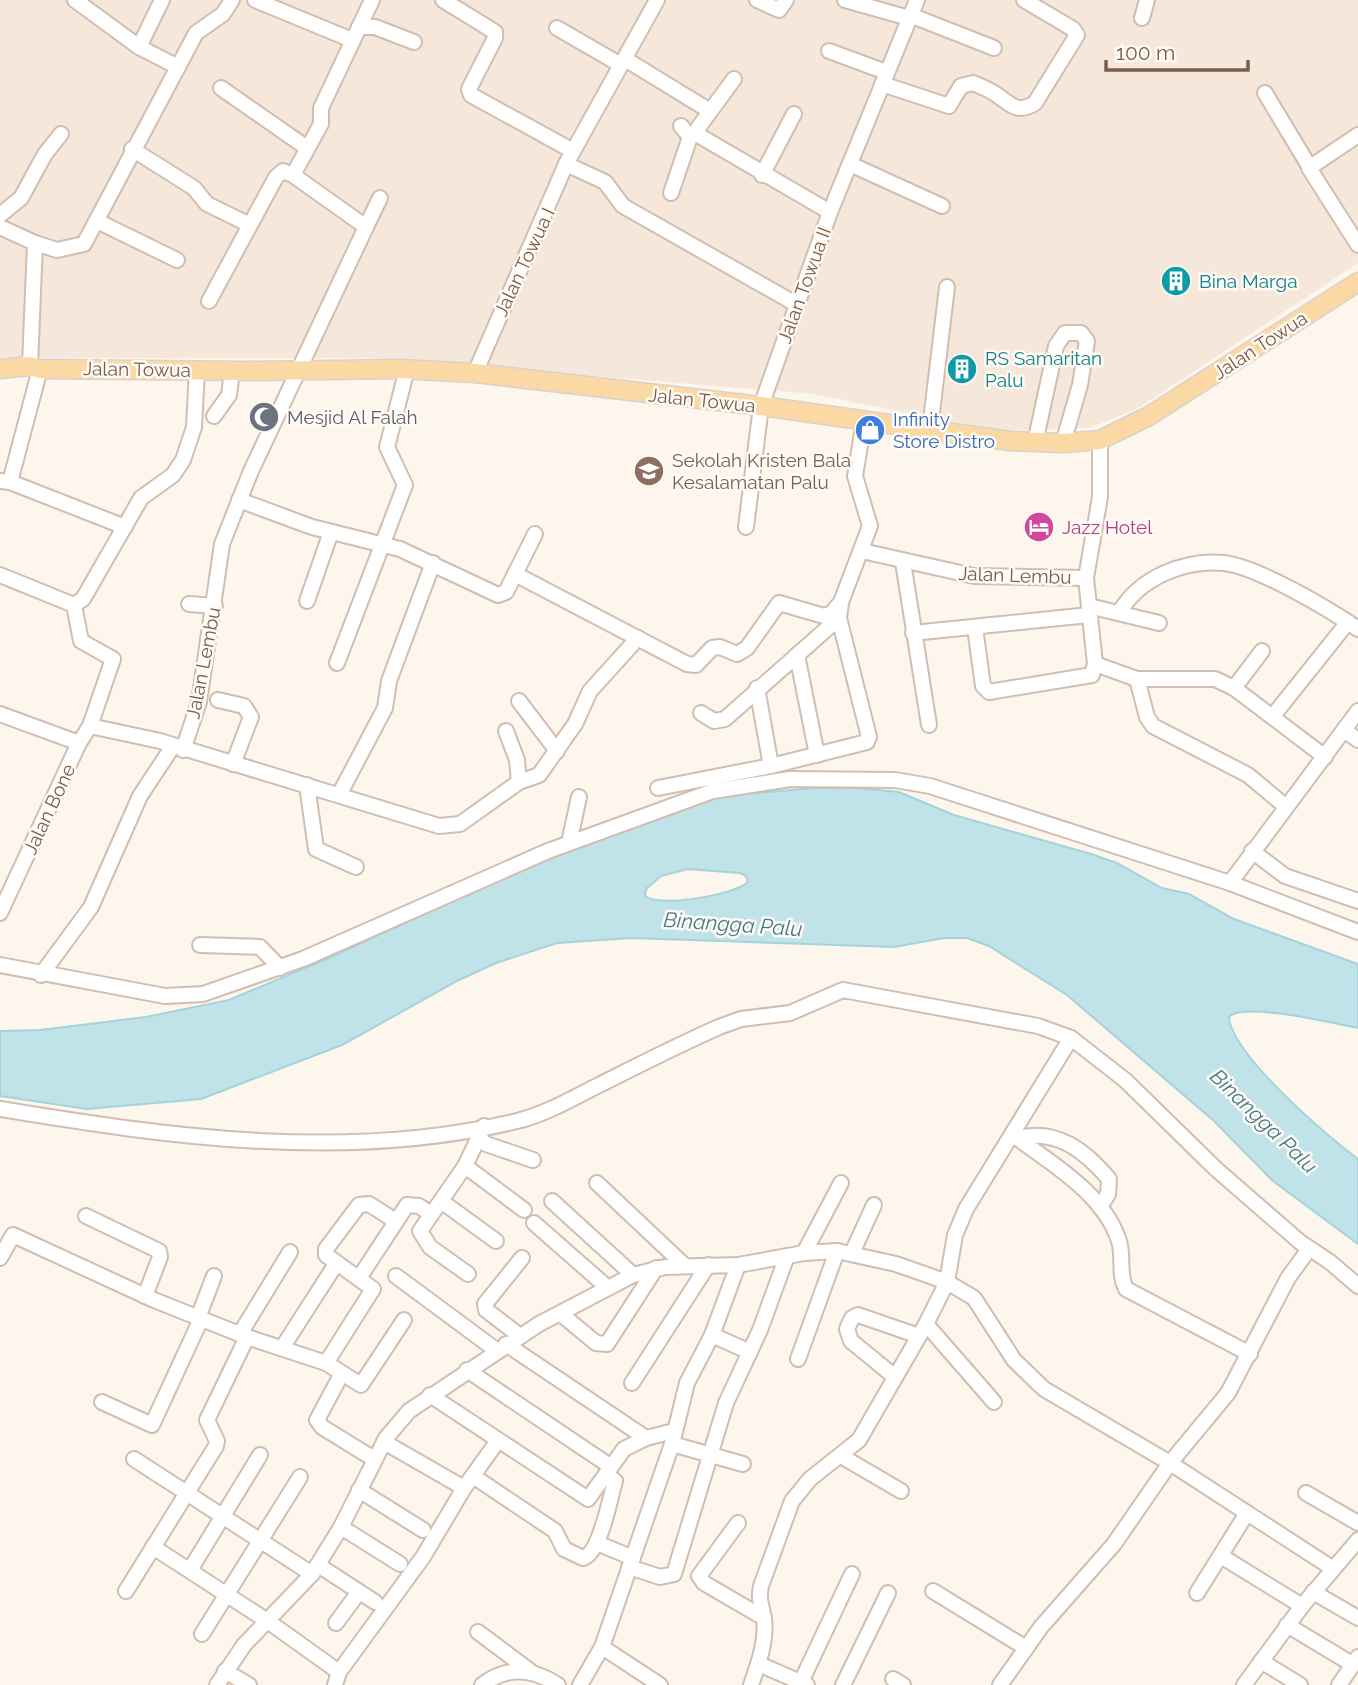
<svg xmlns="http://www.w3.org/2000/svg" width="1358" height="1685" font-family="Raleway,sans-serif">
  <rect width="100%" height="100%" fill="#fdf6ec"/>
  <polygon fill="#f5e8da" points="0,0 1358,0 1358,263 1137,409 1089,428 998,431 813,394 372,358 0,358"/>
  <path fill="#bfe3e8" stroke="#a5d3da" stroke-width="2" fill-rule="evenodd" d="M814 788H858L899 792 954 815 1091 854 1117 863 1162 888 1189 894 1234 919 1358 964V1028C1336 1024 1242 1001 1229 1017 1231 1054 1328 1137 1358 1159V1244L1273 1181 1214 1121 1067 995 989 946 967 938H944L894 947 631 938 557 943 496 963 459 980 342 1045 201 1099 87 1109 0 1096V1031L40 1030 146 1017 229 1000 331 957 556 853 722 796ZM688 869 740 873 746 876 748 882C734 895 659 908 645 896L646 889 661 876Z"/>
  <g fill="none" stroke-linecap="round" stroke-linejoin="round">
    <g stroke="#d1beb0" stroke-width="18">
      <g id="minor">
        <polyline points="255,0 352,40"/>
        <polyline points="443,0 495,32 495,38 469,89 471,95 573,151"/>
        <polyline points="757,0 779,10 786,0"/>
        <polyline points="845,0 909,18"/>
        <polyline points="910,15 994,48"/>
        <polyline points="1142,18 1147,0"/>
        <polyline points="359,27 375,27 414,42"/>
        <polyline points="557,28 621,65"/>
        <polyline points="139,47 162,0"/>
        <polyline points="829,51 886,72"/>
        <polyline points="625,59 710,111"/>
        <polyline points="178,67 196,33 223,14 232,0"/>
        <polyline points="734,79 698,128 698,135 830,212"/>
        <path d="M882 84 949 106 961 86 973 83C980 86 988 89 994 93 1010 103 1016 115 1035 103L1077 35 1073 29 1024 0"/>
        <polyline points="221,88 307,148"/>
        <polyline points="1265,93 1309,166"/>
        <polyline points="1358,135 1309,168 1358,245"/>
        <polyline points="132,149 194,188 207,204 248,224"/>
        <polyline points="566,164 605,182 623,206 796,304"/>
        <polyline points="850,164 942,206"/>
        <polyline points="762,175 794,114"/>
        <polyline points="671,193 690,137 681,126"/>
        <polyline points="0,215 21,198 45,154 61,134"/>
        <polyline points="97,221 177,260"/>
        <polyline points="0,227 35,243 30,366"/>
        <polyline points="366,227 380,198"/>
        <polyline points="35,243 57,250 84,244 178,67 139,47 75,0"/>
        <polyline points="209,301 276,177 283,171 293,175"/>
        <polyline points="475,373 566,164 657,0"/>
        <polyline points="214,416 229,395 232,371"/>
        <polyline points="930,429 947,287"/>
        <polyline points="1035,443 1056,346 1065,333 1081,333 1087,341 1080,385 1063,443"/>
        <polyline points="0,481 10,482 40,369"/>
        <polyline points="10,482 125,527"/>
        <polyline points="239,500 312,527 400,549 498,595 506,592 515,574 687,664 696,665 712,648 720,647 737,654 747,648 779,603 824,616 832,613 841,602 870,526 855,476 864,421"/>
        <polyline points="746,527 761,406 830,212 917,0"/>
        <polyline points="862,551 974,576 1086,578"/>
        <polyline points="903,562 929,725"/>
        <polyline points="515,574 535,534"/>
        <polyline points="0,575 74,605 83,599 141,498 173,475 183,460 194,427 197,370"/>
        <polyline points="307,601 331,532"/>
        <polyline points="189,604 215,606"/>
        <polyline points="74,605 81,641 113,659 90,726"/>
        <polyline points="1089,606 1159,623"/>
        <path d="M1119 613C1139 578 1184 559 1224 563 1258 567 1329 609 1358 629"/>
        <polyline points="975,628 983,686 989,692 1092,675 1095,664 1086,578 1100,497 1100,440"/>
        <polyline points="913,633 1089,615"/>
        <polyline points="797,655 817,755"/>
        <polyline points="337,663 405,485 387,447 407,369"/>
        <polyline points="1095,664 1137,679 1215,679 1234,688 1325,757"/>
        <polyline points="1137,679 1147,717 1153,726 1248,775 1285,806"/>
        <polyline points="757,688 771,766 867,742 869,737 839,618 841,603"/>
        <polyline points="1234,688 1262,651"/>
        <polyline points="218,700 244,706 251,717 233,764"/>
        <polyline points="519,701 557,751"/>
        <polyline points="701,713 714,721 725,719 839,618"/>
        <polyline points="0,714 79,743 0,913"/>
        <polyline points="1273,716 1348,622"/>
        <polyline points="1344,730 1358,740"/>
        <polyline points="506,731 517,760 519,782"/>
        <polyline points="79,743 90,726 160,741 439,826 460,824 519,782 539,775 575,724 590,691 638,638"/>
        <polyline points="183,750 199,702 222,544 251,471 366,227 293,175 321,124 321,108 372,0"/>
        <polyline points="307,785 316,849 356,867"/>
        <polyline points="658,788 771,766"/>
        <polyline points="339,795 385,708 389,681 433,563"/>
        <polyline points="569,843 579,797"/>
        <polyline points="1252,851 1285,876 1358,901"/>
        <polyline points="1230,883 1358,711"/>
        <polyline points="200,945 260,947 280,968"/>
        <polyline points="0,965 165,996 203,994 303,959 548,851 713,791 790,779 895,780 930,786 1230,883 1358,932"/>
        <polyline points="41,975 91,907 140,796 173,746"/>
        <path d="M0 1109C170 1137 347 1162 517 1121 546 1114 573 1098 599 1085 639 1065 678 1045 719 1027L741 1019 790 1013 843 990 1038 1026 1071 1038 1125 1080 1216 1169 1300 1242 1330 1262 1358 1286"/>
        <path d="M1012 1134C1051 1164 1103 1192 1119 1241 1124 1257 1118 1274 1126 1289L1250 1354"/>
        <path d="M1018 1138C1057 1128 1085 1151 1109 1179L1108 1194 1100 1207"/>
        <polyline points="479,1139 486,1144 533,1160"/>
        <polyline points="465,1166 524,1210"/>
        <polyline points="597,1183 684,1265"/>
        <polyline points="441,1201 496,1241"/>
        <polyline points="552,1201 633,1275"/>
        <polyline points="86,1216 159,1251 160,1257 145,1296"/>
        <polyline points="534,1223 608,1288"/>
        <polyline points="804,1253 841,1183"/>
        <polyline points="852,1253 874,1205"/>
        <polyline points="0,1258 13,1235 154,1300 247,1337 326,1363 361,1385 404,1320"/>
        <polyline points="468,1274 430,1247 420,1231 465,1166 484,1126"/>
        <polyline points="396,1276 496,1350"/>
        <polyline points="359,1278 407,1205 419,1206 431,1214"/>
        <polyline points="561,1314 596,1343 607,1344 656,1268"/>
        <polyline points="198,1318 214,1276"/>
        <polyline points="926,1324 994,1402"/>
        <polyline points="240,1334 290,1252"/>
        <polyline points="712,1335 750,1352"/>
        <polyline points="520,1336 486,1310 485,1304 522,1258"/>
        <polyline points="506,1344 646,1438"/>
        <polyline points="282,1348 336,1264"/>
        <polyline points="798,1359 837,1251"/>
        <polyline points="326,1363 373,1289 326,1255 326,1249 359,1205 369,1204 394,1220"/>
        <polyline points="467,1370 610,1466"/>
        <polyline points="341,1375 317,1420 322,1427 374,1459"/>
        <polyline points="895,1377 851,1341 847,1329 852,1318 858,1315 919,1336"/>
        <polyline points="632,1383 708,1265"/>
        <polyline points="430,1395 588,1499 624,1449 646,1438 674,1431"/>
        <polyline points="102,1402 152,1425 201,1319"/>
        <polyline points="384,1442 464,1488 497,1442"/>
        <polyline points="672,1444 743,1464"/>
        <polyline points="841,1456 901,1491"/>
        <polyline points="134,1459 312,1574"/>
        <path d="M473 1476 555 1531 564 1549 583 1558C600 1553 609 1502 614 1485L615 1481 606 1474"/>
        <polyline points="359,1490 423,1530"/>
        <polyline points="1306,1493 1358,1523"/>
        <polyline points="738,1523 699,1576 704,1583 764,1618"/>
        <polyline points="341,1527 400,1564"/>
        <polyline points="597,1543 633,1558"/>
        <polyline points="153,1547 269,1622 339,1672"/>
        <polyline points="1221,1556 1302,1606"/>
        <polyline points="318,1565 375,1602"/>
        <polyline points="629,1567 660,1577 674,1574 726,1403 760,1330 787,1256"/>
        <polyline points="190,1570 260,1455"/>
        <polyline points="126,1591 216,1446 217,1441 207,1420 247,1337"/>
        <polyline points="933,1591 1026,1648"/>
        <polyline points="1313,1592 1358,1618"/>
        <polyline points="1197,1593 1247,1513"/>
        <polyline points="336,1623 359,1592"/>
        <polyline points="1287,1625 1352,1664"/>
        <polyline points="478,1632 530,1671"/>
        <polyline points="202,1634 300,1477"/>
        <polyline points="602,1647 672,1444 687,1383 712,1335 738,1265"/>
        <polyline points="1261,1661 1300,1685"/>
        <polyline points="759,1664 807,1685"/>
        <polyline points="225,1671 249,1685"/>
        <polyline points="893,1679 903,1685"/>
        <polyline points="801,1682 852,1574"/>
        <polyline points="217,1685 244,1645 312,1574 341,1527 386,1438 409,1411 539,1324 633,1275 665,1267 738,1265 804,1253 837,1251 896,1264 947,1282 974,1298 1014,1360 1044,1389 1170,1463 1332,1568"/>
        <polyline points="335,1685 339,1672 423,1557 464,1488"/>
        <path d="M482 1685C507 1666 532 1668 558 1685"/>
        <polyline points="580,1685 602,1647 660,1685"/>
        <path d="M751 1685C758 1665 767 1640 764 1619 762 1606 758 1599 761 1586L792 1501 810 1479 859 1440 926 1324 947 1282 955 1235 966 1209 1071 1038"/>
        <polyline points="843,1685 888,1593"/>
        <polyline points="1000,1685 1041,1627 1114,1544 1170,1463 1228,1393 1288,1278 1309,1249"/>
        <polyline points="1244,1685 1302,1606 1358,1540"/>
        <polyline points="1339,1685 1358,1657"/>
      </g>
    </g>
    <g stroke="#dad1cd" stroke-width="21">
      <polyline id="major" points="0,369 30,366 40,369 246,371 399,369 475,373 761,406 1010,441 1063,443 1100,440 1149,416 1358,282"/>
    </g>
    <use href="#minor" stroke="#fff" stroke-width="14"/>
    <use href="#major" stroke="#fbd9a5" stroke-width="18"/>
  </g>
  <defs>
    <g id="building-disc" transform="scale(1.575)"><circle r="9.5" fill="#0f9aa8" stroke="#fffaf3"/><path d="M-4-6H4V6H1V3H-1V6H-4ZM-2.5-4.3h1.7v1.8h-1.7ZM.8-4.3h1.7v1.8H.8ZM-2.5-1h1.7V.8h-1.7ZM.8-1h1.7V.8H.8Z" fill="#fff"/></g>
    <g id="mosque-disc" transform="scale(1.575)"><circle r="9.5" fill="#6b7280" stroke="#fffaf3"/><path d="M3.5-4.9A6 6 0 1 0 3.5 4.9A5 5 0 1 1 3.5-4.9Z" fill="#fff"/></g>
    <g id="shop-disc" transform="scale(1.575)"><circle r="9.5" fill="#3f7fe0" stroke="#fffaf3"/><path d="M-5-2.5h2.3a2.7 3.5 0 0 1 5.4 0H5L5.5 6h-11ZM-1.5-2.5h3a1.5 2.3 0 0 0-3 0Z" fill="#fff"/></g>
    <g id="school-disc" transform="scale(1.575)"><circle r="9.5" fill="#8d6e63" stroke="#fffaf3"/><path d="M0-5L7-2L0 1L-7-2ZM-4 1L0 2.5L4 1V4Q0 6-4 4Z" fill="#fff"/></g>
    <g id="hotel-disc" transform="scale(1.575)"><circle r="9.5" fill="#d1479c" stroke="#fffaf3"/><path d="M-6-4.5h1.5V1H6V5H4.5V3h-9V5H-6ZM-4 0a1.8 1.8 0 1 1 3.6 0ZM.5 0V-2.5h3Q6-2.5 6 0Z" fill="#fff"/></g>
  </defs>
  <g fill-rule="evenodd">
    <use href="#building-disc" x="1176" y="281"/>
    <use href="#building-disc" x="962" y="369"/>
    <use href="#mosque-disc" x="264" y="417"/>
    <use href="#shop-disc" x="870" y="430"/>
    <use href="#school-disc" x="649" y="471"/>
    <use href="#hotel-disc" x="1039" y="527"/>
  </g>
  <g text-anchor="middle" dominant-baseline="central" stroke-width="5" stroke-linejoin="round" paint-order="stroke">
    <g font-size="19" fill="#7a5c4d" stroke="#fffaf3">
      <text transform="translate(524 262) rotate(-65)">Jalan Towua I</text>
      <text transform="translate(804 285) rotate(-70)">Jalan Towua II</text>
      <text transform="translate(1260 345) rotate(-33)">Jalan Towua</text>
      <text transform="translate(137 369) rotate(1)">Jalan Towua</text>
      <text transform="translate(702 400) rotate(6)">Jalan Towua</text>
      <text transform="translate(1015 575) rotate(2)">Jalan Lembu</text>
      <text transform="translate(203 663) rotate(-79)">Jalan Lembu</text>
      <text transform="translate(49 809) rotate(-65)">Jalan Bone</text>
    </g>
    <g font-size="19" fill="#0d838f" stroke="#fffaf3" text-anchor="start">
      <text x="1199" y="281">Bina Marga</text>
      <text x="985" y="358">RS Samaritan<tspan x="985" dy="22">Palu</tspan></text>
    </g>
    <g font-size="19" fill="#5b616d" stroke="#fffaf3" text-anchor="start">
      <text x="287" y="417">Mesjid Al Falah</text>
    </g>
    <g font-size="19" fill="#366cbe" stroke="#fffaf3" text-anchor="start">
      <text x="893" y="419">Infinity<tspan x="893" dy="22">Store Distro</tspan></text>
    </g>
    <g font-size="19" fill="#785e54" stroke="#fffaf3" text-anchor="start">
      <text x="672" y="460">Sekolah Kristen Bala<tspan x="672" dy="22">Kesalamatan Palu</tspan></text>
    </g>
    <g font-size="19" fill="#b23c85" stroke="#fffaf3" text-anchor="start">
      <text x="1062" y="527">Jazz Hotel</text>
    </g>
    <g font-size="21" font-style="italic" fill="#437c86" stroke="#fffaf3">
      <text transform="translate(733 924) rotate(4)">Binangga Palu</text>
      <text transform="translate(1264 1121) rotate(44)">Binangga Palu</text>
    </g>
  </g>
  <path d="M1106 60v10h142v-10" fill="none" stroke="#7a5c4d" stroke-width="3.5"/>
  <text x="1116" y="60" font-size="21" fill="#7a5c4d" stroke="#fffaf3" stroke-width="5" paint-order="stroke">100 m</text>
</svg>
